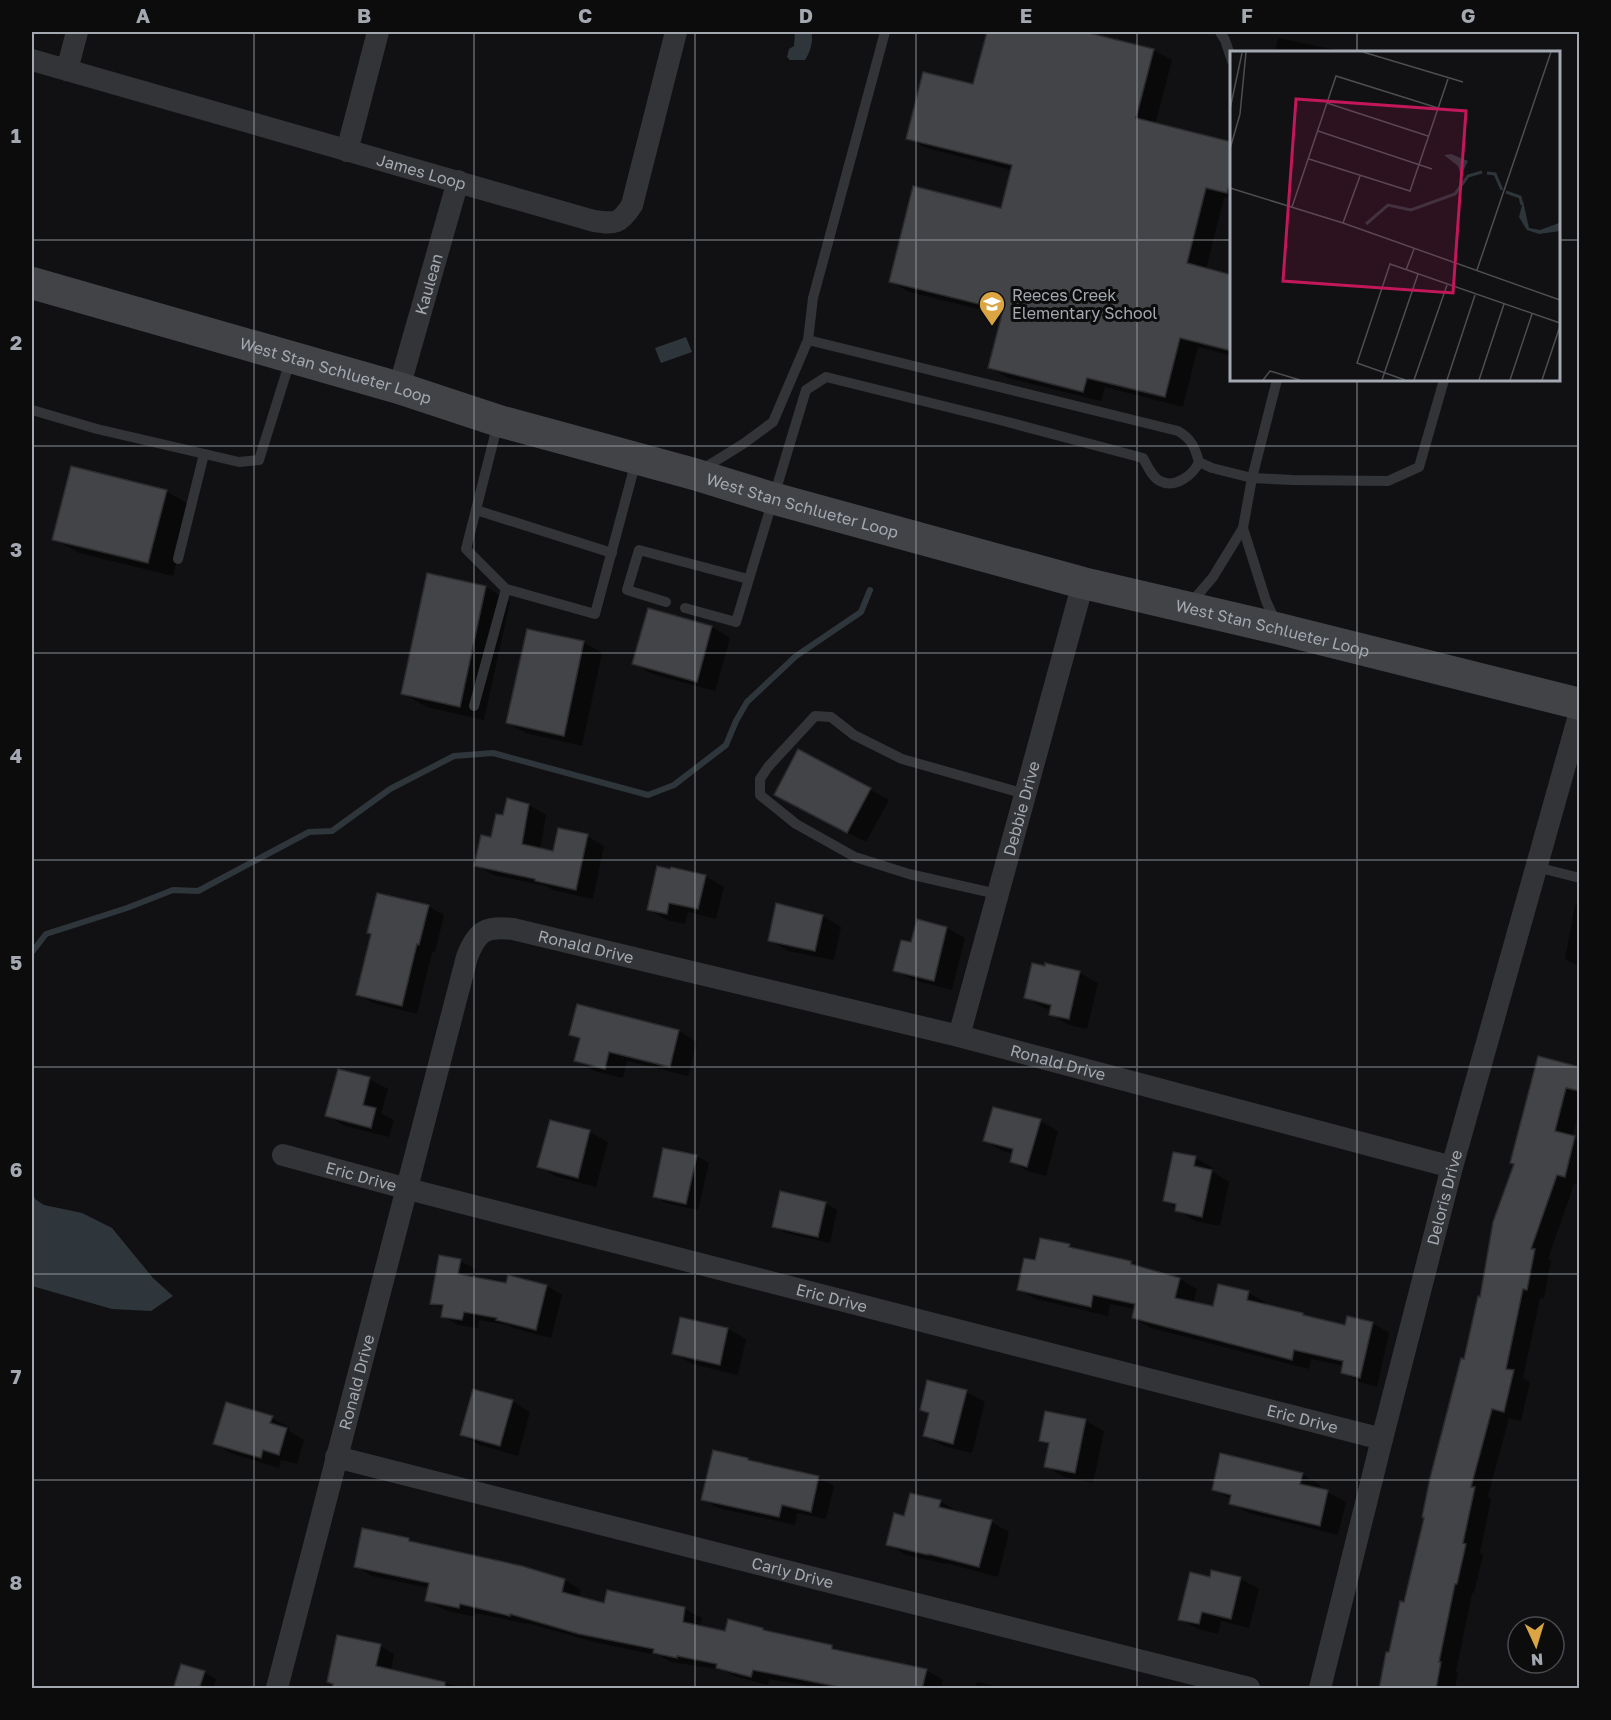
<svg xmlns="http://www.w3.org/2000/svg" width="1611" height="1720" font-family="'Golos Text',sans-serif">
  <rect width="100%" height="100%" fill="#111113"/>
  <g fill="#2e363b">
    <path d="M795 32H811C814 40 810 53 805 60H790L787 57 789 49 794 46Z"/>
    <polygon points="686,337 692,352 661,363 655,348"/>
    <polygon points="32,1189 35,1199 44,1205 82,1213 112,1228 153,1278 173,1296 151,1311 112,1309 32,1286"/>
  </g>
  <g fill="#0007" fill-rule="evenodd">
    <polygon points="988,32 1079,32 1153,50 1172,60 1155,125 1232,144 1232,199 1224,197 1206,270 1232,276 1232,356 1198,347 1183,407 1105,387 1101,401 1008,378 989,367 1003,315 909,292 891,281 1002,210 1012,170 926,148 908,138 974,86"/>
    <polygon points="1278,38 1346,52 1275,52"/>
    <polygon points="166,491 190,505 173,576 79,553 54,539"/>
    <polygon points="428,575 486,587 510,602 484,720 427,707 402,693"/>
    <polygon points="712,627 730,638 715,691 652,674 634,663"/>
    <polygon points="529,631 584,643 602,653 582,746 526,733 508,723"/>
    <polygon points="799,751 889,800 866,842 794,805"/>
    <polygon points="508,800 529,805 546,815 540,850 554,853 587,836 604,846 593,899 553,890 546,886 493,875 476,865 504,817"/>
    <polygon points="671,871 705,876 724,887 716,919 688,912 685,924 667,920 648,909"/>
    <polygon points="777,905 823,916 841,927 834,960 788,951 770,940"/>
    <polygon points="1575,905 1580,905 1580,967 1565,959"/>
    <polygon points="428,906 444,915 435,952 432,952 417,1014 373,1003 357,994"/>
    <polygon points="947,928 965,938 952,990 913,980 895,970 912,944"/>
    <polygon points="1080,973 1098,983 1087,1029 1069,1025 1050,1014 1052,1010 1044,1008 1025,997"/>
    <polygon points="679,1031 697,1042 688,1076 627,1061 623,1078 594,1071 576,1060 581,1040 571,1034"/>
    <polygon points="1580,1069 1580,1109 1572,1137 1580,1140 1580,1185 1574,1184 1548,1259 1551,1260 1544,1299 1540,1298 1523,1378 1530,1382 1521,1421 1509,1418 1488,1496 1491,1499 1480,1553 1483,1555 1474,1593 1472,1593 1456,1672 1458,1673 1455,1688 1381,1688 1405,1604 1515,1164 1512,1162"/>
    <path d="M369 1079 388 1089 381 1113 394 1120 389 1137 345 1126 327 1115ZM367 1082H370L362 1113 360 1112Z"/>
    <polygon points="1040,1121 1058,1131 1046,1176 1030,1172 1012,1162 1014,1154 1003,1151 985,1141"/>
    <polygon points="589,1132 608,1142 596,1187 557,1177 539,1166"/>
    <polygon points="664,1150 697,1156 709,1163 698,1210 666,1203 655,1196"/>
    <polygon points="1195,1158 1213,1168 1213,1172 1229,1182 1220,1226 1195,1221 1177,1210 1177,1208 1165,1201"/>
    <polygon points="825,1203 837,1210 830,1243 786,1233 774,1226"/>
    <polygon points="1069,1245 1080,1251 1131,1262 1143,1269 1180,1279 1197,1289 1193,1304 1214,1308 1219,1286 1249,1293 1266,1303 1265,1306 1307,1317 1346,1327 1372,1323 1389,1333 1377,1387 1360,1382 1342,1372 1344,1366 1311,1359 1309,1369 1151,1328 1133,1318 1136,1309 1110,1304 1108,1316 1036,1299 1018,1289 1036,1262"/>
    <polygon points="460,1261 476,1269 474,1279 507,1284 547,1286 562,1295 551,1338 513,1328 507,1325 479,1320 478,1328 458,1325 442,1316 443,1309 432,1303"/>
    <polygon points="728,1329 746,1339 738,1375 692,1364 674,1353"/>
    <polygon points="966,1392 985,1402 972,1453 943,1446 925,1435 930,1415 921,1410"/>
    <polygon points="512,1401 530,1412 518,1456 480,1445 462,1435"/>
    <polygon points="1047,1413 1086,1421 1104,1431 1093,1483 1064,1477 1046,1466 1050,1446 1041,1440"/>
    <polygon points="272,1418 290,1428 289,1431 304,1440 297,1464 281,1460 279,1468 233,1454 215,1444"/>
    <polygon points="748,1459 755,1463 818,1477 834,1486 826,1519 797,1513 795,1525 718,1508 703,1499"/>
    <polygon points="1302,1474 1320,1485 1319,1490 1327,1492 1346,1502 1338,1535 1249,1513 1231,1503 1232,1500 1214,1489"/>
    <polygon points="940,1501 958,1512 958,1513 991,1522 1009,1532 998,1577 946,1563 946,1564 906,1555 888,1544 905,1517"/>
    <polygon points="409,1539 418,1545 565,1580 581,1590 579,1598 605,1605 608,1592 685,1609 702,1618 700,1627 726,1632 763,1629 770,1633 832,1647 843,1653 926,1670 943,1680 941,1688 821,1688 769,1679 768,1685 734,1676 724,1670 671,1662 661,1656 598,1643 527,1623 527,1624 476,1613 475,1617 444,1610 427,1600 430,1588 372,1576 355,1566"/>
    <polygon points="1211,1579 1241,1579 1259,1589 1249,1628 1221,1621 1218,1634 1198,1629 1180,1619"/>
    <polygon points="380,1646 394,1654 391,1671 466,1688 467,1685 485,1688 333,1688"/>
    <polygon points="204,1672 216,1679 214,1686 220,1688 175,1688"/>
    <polygon points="977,1682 1003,1688 975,1688"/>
  </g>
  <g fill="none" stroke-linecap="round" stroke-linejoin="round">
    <polyline stroke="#2e363b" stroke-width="6" points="32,952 46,934 127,908 173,890 198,891 309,832 332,831 390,789 454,756 493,753 648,795 674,785 726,745 736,721 747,702 796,656 861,612 870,590"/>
  </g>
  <g fill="#434447" stroke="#2c2c2e" stroke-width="1.5">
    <polygon points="987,32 1085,32 1154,49 1136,118 1232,142 1232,176 1227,193 1206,188 1187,263 1232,275 1232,351 1180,338 1165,397 1087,378 1083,392 988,368 1003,310 889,282 913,186 1001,208 1012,165 906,139 923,72 973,84"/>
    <polygon points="71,466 167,490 148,563 52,540"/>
    <polygon points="427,573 486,586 460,707 401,694"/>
    <polygon points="648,608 712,626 697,682 632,664"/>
    <polygon points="527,629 584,641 564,736 506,723"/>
    <polygon points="798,749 871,788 847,833 774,795"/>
    <polygon points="507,798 529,804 522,844 553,851 558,828 588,834 576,890 535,881 535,879 474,866 481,835 491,837 496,814 503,815"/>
    <polygon points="657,866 670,869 671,867 706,875 698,909 669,903 667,914 647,910"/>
    <polygon points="377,893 429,905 419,945 417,944 402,1006 356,995 371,934 367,933"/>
    <polygon points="776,903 823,915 815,951 768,941"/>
    <polygon points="917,919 947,927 934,981 893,971 901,940 911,942"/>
    <polygon points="1032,963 1045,966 1045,963 1080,971 1069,1019 1049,1015 1051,1005 1024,998"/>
    <polygon points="577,1004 679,1030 670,1067 609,1052 605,1069 574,1061 580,1038 569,1035"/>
    <polygon points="1538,1056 1580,1067 1580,1091 1566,1088 1555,1131 1575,1136 1565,1177 1557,1175 1531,1249 1535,1249 1527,1290 1523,1289 1506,1369 1514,1370 1504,1412 1492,1409 1471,1487 1475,1487 1463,1543 1466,1544 1457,1584 1455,1584 1439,1662 1441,1662 1436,1689 1379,1689 1386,1652 1389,1652 1400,1601 1404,1602 1424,1518 1422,1517 1430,1478 1461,1358 1464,1359 1478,1296 1480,1297 1493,1222 1514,1164 1510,1163"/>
    <polygon points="338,1069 370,1077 363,1105 376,1108 371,1128 325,1116"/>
    <polygon points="993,1107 1041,1119 1027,1167 1010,1162 1013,1149 983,1141"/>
    <polygon points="550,1120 590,1130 578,1178 537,1167"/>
    <polygon points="663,1148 697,1155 686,1204 653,1197"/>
    <polygon points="1173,1152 1196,1156 1194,1166 1212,1170 1202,1217 1175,1211 1176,1204 1163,1201"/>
    <polygon points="780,1191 826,1202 818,1237 772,1227"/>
    <polygon points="1040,1238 1070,1244 1069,1247 1131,1261 1131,1264 1180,1278 1175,1298 1213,1306 1218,1284 1249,1291 1247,1300 1303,1313 1303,1315 1345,1325 1347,1316 1373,1322 1360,1378 1341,1373 1343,1361 1294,1350 1292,1360 1132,1318 1135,1304 1093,1295 1091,1307 1017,1290 1024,1258 1035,1260"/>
    <polygon points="439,1255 461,1259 458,1274 506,1283 508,1275 547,1285 536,1330 496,1320 497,1318 464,1312 462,1320 441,1317 443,1305 430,1304"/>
    <polygon points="680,1317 728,1328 720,1365 672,1354"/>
    <polygon points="927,1380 967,1390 953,1444 923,1436 929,1413 920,1410"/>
    <polygon points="473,1389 513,1400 500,1446 460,1435"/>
    <polygon points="226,1402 273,1416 270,1423 287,1428 279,1455 263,1450 261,1458 213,1444"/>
    <polygon points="1045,1411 1086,1419 1075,1473 1044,1467 1049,1443 1039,1441"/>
    <polygon points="713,1450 748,1458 748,1460 819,1476 811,1512 782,1505 779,1517 701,1500"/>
    <polygon points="1220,1453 1303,1473 1300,1484 1328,1490 1320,1526 1229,1504 1231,1495 1212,1490"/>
    <polygon points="910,1493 941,1500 939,1507 992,1520 979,1567 928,1554 928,1555 886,1545 894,1513 904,1516"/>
    <polygon points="362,1528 409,1538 409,1541 522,1566 565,1579 562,1592 604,1603 607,1590 685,1607 683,1622 725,1631 728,1619 763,1628 763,1630 832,1645 832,1649 927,1669 922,1689 849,1689 753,1670 751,1677 716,1668 717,1664 677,1656 677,1658 653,1653 654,1649 579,1634 510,1614 510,1616 460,1604 459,1608 425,1601 429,1583 354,1567"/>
    <polygon points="1211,1570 1241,1577 1231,1619 1202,1612 1199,1624 1178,1620 1190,1572 1210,1577"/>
    <polygon points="337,1635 381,1644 376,1666 445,1682 445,1689 332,1689 333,1684 327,1682"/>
    <polygon points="181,1664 205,1671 199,1689 173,1689"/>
  </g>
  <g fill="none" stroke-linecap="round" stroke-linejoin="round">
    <g stroke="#333437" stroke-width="10">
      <polyline points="1220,32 1225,40 1232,61"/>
      <polyline points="32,410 97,429 239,462 259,460 290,361"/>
      <polyline points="498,423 466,549 506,589 595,614 636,461"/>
      <polyline points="1199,462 1212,468 1252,478 1293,480 1388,481 1419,467 1444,380"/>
      <polyline points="701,470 743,444 773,422 808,340 813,298 885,32"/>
      <polyline points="476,510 612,553"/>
      <polyline points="1243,528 1266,601 1277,624"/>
      <polyline points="178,559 204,454"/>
      <polyline points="666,602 627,590 639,550 748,579"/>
      <polyline points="1190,604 1213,577 1243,528 1252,478 1277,380"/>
      <path d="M685 608 736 622 806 390 826 377 1000 420 1143 458C1147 465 1152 477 1160 481 1175 489 1193 475 1199 462 1195 448 1192 439 1178 431L808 340"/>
      <polyline points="474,706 506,589"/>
      <polyline points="1536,867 1580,878"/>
      <polyline points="997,894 909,874 855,857 796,824 760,795 760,779 768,767 815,716 831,717 854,735 902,759 1025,794"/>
    </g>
    <g stroke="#333437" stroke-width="22">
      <path id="s1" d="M32 60 594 221C615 224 620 224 632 205L676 32"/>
      <polyline points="67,70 77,32"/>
      <polyline points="347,151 378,32"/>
      <path id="s2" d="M399 388 458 181"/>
      <path id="s3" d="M959 1036 1083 583"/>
      <path id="s4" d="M283 1155 408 1189 1382 1439"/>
      <path id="s5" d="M336 1457 1249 1688"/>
      <path id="s6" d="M277 1688C339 1444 405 1201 467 957 477 931 485 926 513 929L959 1036 1452 1167"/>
      <path id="s7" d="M1320 1688 1382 1439 1452 1167 1580 712"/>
    </g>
    <path stroke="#414347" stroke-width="32" id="s8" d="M32 283 399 388 499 421 694 474 772 498 1083 583 1280 629 1580 704"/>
  </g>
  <path fill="none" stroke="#a4a9b1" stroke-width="1.5" stroke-opacity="0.55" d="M254 32V1688M474 32V1688M695 32V1688M916 32V1688M1137 32V1688M1357 32V52M32 240H1232M1558 240H1580M1357 380V1688M32 446H1580M32 653H1580M32 860H1580M32 1067H1580M32 1274H1580M32 1480H1580"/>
  <defs>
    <g id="school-pin" transform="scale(1.35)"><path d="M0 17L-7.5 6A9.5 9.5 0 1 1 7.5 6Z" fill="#daa542" stroke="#0c0c0d"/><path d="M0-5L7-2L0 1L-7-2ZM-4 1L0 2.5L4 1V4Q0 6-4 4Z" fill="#fff"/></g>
  </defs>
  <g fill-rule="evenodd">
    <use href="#school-pin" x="992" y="304"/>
  </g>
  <g text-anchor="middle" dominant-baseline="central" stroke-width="6" stroke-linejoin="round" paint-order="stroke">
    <g font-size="16" fill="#a4a9b1" stroke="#0c0c0d">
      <text stroke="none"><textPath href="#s1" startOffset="405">James Loop</textPath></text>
      <text stroke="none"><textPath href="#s2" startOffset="108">Kaulean</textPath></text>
      <text stroke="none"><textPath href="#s8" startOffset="316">West Stan Schlueter Loop</textPath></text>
      <text stroke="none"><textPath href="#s8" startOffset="802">West Stan Schlueter Loop</textPath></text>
      <text stroke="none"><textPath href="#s8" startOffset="1288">West Stan Schlueter Loop</textPath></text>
      <text stroke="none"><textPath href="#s3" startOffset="236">Debbie Drive</textPath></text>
      <text stroke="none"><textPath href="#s6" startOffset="891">Ronald Drive</textPath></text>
      <text stroke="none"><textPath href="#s6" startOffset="1377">Ronald Drive</textPath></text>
      <text stroke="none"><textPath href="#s4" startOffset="81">Eric Drive</textPath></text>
      <text stroke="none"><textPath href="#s7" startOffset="506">Deloris Drive</textPath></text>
      <text stroke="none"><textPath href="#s4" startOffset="567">Eric Drive</textPath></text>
      <text stroke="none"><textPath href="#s6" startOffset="316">Ronald Drive</textPath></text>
      <text stroke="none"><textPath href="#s4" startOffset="1053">Eric Drive</textPath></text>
      <text stroke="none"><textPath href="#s5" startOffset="471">Carly Drive</textPath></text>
    </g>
    <g font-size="16" fill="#a4a9b1" stroke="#0c0c0d" text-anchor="start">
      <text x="1012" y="295">Reeces Creek<tspan x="1012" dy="18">Elementary School</tspan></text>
    </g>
  </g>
  <g transform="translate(1230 51)">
    <rect width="330" height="330" fill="#111113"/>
    <path d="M221 103 238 110 231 125 228 115 214 104ZM293 150 299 177 310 179 329 172 330 180 309 183 297 179 289 166Z" fill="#2e363b"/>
    <path fill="none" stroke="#2e363b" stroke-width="3" d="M257 122 265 123 272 139M276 141 290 146 292 154M136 173 158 154 181 159 225 143 238 125 252 121"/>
    <path fill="none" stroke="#4c4e52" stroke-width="1.5" d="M133 1 233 31M97 52 198 85M0 58 12 2M88 80 202 118M0 98 10 63 16 1M79 108 180 140 218 28M0 137 113 172 330 249M62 156 106 25 208 57M113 172 130 125M176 219 184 198M247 219 321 1M33 329 40 320 70 329M152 329 188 223M175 329 127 312 160 213 330 272M184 329 217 234M217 329 245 244M249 329 274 253M280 329 302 263M312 329 330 275"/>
    <path fill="#c2185b" fill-opacity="0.15" stroke="#c2185b" stroke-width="3" d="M66 48 236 60 223 242 53 230Z"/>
    <rect width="330" height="330" fill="none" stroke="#a4a9b1" stroke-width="3"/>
  </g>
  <rect width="1611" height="1720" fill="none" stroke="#0c0c0d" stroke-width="66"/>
  <g transform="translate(1536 1645) rotate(176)"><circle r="28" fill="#0c0c0d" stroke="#494b4f" stroke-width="1.5"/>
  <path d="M0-4.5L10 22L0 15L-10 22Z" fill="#daa542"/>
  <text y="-9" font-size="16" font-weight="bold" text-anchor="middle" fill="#a4a9b1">N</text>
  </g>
  <rect x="33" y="33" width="1545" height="1654" fill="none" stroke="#a4a9b1" stroke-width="2"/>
  <g font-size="20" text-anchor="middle" font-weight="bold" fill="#a4a9b1">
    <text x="143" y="23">A</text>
    <text x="364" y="23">B</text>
    <text x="585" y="23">C</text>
    <text x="806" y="23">D</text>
    <text x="1026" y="23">E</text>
    <text x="1247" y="23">F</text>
    <text x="1468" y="23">G</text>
    <text x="16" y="143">1</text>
    <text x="16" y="350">2</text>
    <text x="16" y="557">3</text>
    <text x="16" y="763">4</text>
    <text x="16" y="970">5</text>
    <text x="16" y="1177">6</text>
    <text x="16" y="1384">7</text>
    <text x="16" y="1590">8</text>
  </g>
</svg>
